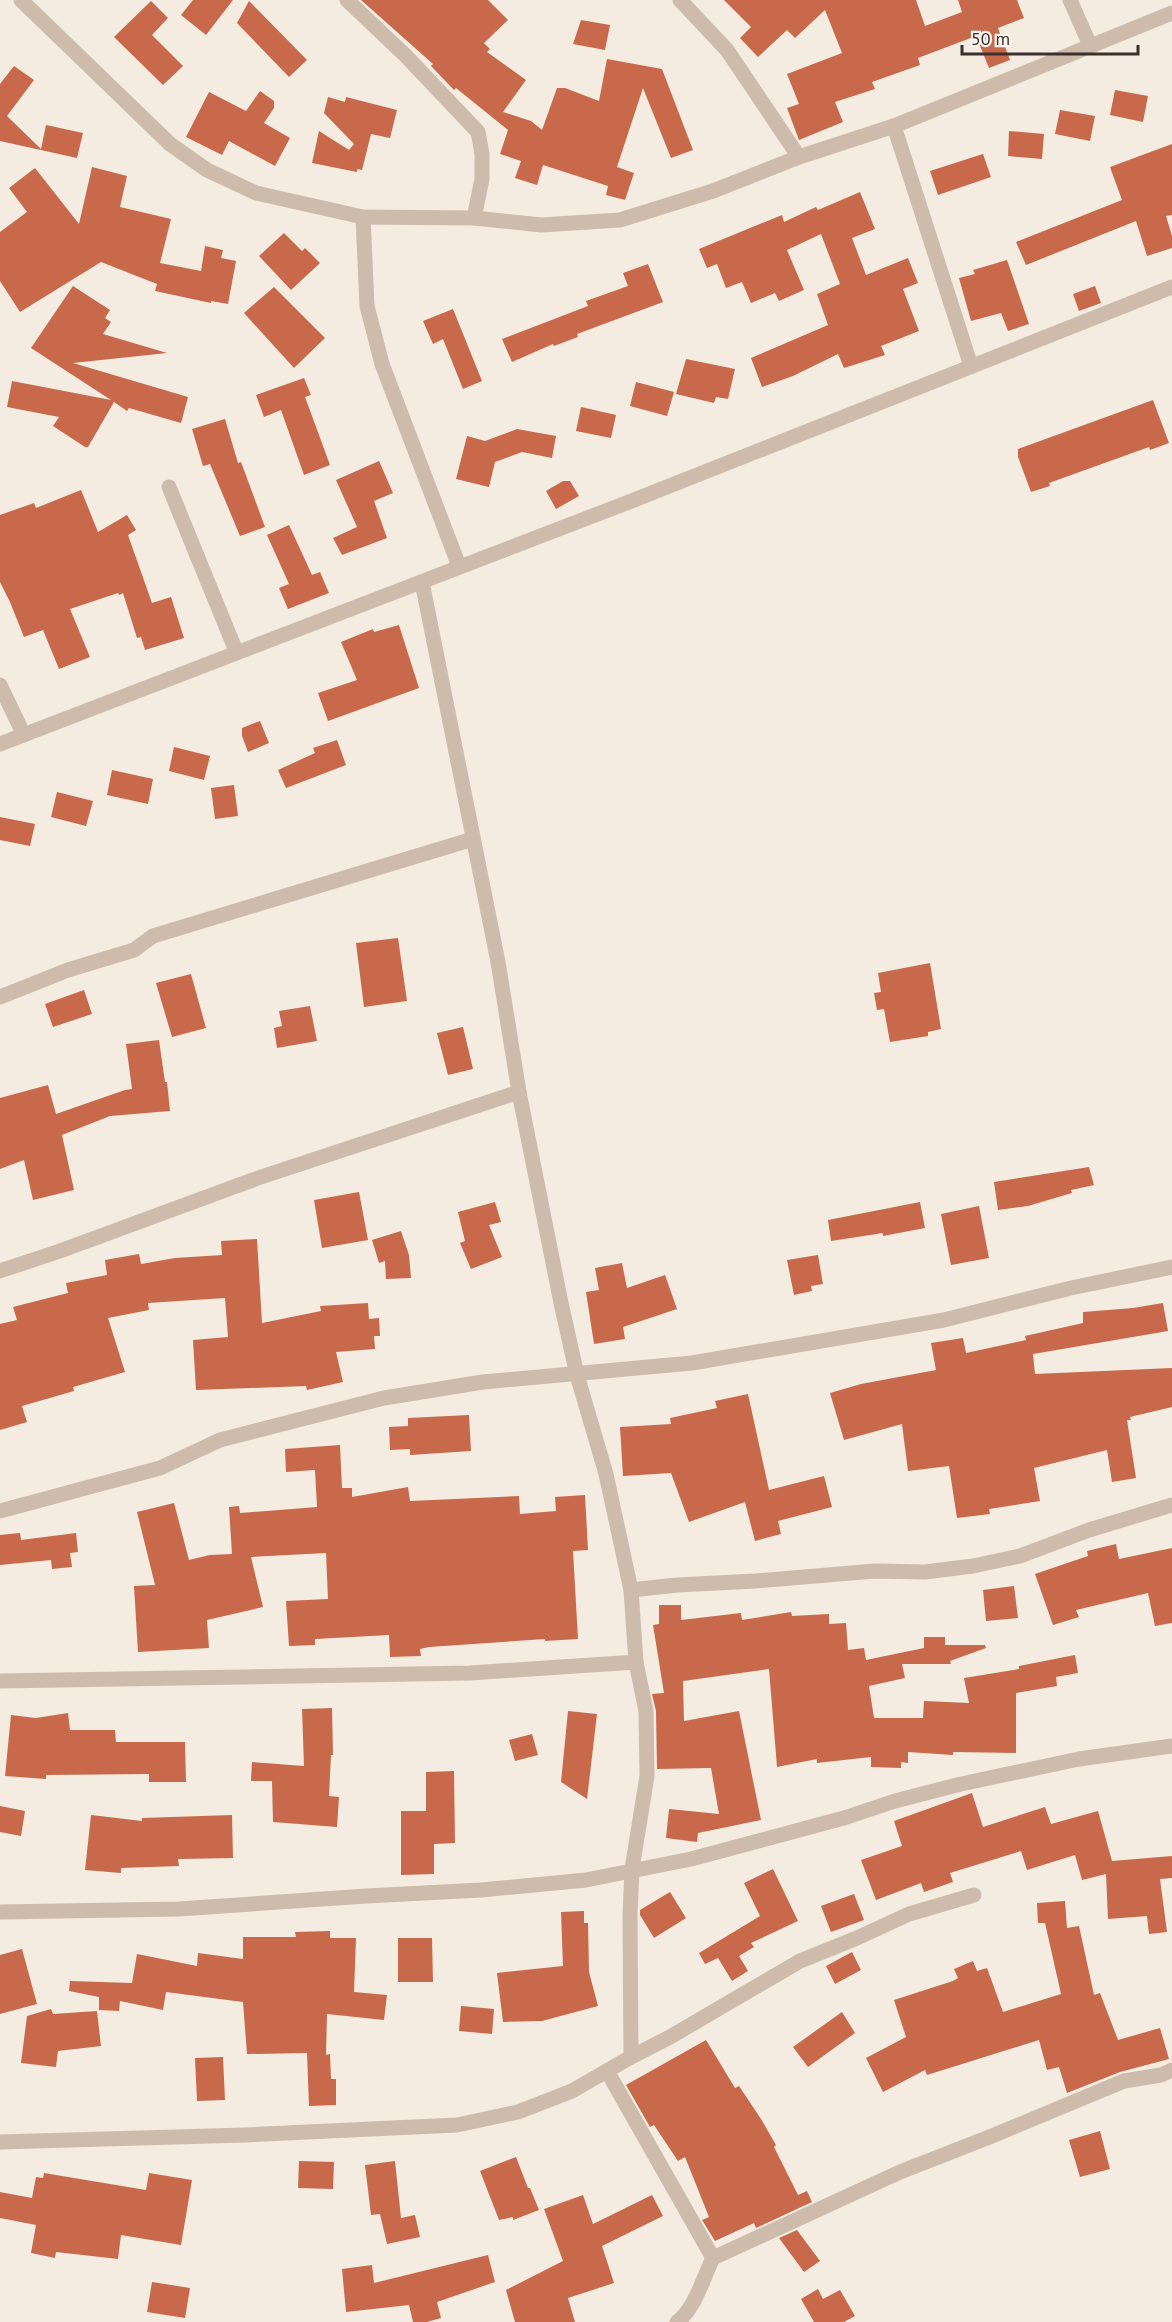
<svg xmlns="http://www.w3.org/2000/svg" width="1172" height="2322" font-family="'PT Sans',sans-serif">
  <rect width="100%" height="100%" fill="#f4ebe1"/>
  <g fill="#c8694b">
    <polygon points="193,0 233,0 206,35 181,15"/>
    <polygon points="361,0 488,0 508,20 484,43 490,49 487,52 526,80 503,112 531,121 542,130 557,88 565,88 599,101 607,59 662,69 693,150 671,158 643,88 617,167 634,173 625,200 606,195 608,186 543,165 537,185 515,178 521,161 500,154 508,130 456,88 454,90 431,66 433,64"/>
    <polygon points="724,0 916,0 925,26 962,12 958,0 1017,0 1024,18 998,28 1010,60 989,68 976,36 918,58 920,65 872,82 875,89 835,102 843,122 799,140 787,108 799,104 787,74 842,53 825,10 795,38 787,30 758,57 740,38 751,27"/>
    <polygon points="151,1 168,18 152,35 183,66 163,85 114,37"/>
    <polygon points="249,1 307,60 289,77 237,23"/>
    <polygon points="581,20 610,25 605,50 573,44"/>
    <polygon points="14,66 34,80 7,116 41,149 46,125 83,133 77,158 0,141 0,84"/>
    <polygon points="1115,90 1148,96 1143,122 1110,115"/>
    <polygon points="260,91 274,101 274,108 264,123 290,138 275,166 229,141 222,155 186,137 209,92 246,111"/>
    <polygon points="328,97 345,102 346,97 397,110 390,138 371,134 362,170 357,169 357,172 312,163 319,131 349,150 354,144 324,113"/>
    <polygon points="1060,110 1095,116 1090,141 1055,134"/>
    <polygon points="1009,131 1044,134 1042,159 1008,156"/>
    <polygon points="1172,144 1172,215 1166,216 1172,236 1172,248 1147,256 1136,221 1026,265 1016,242 1122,200 1110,167"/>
    <polygon points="983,154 991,177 938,195 930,171"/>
    <polygon points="92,167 127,176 120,207 171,219 160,263 201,271 205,246 223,250 221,258 236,261 228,304 211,301 211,303 155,291 157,284 101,262 20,312 0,281 0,232 27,212 9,188 35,168 79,224"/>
    <polygon points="860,192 875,229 852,238 866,275 908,258 918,283 903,289 919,331 881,346 885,355 844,368 838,354 793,376 762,387 751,358 828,325 817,294 840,284 821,234 787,250 804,290 779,301 775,293 751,303 742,282 726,288 717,264 707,268 699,249 782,215 784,222 816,207 818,210"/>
    <polygon points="284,233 302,251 305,248 320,263 291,290 259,256"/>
    <polygon points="1007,260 1029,324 1008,331 1001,313 971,321 959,278 975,274 973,270"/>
    <polygon points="648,264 663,302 577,334 578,337 554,346 553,344 512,362 502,339 588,306 586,301 628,286 623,273"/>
    <polygon points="73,286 110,310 105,318 111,322 103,334 167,353 73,363 188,397 181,423 129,408 127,411 114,402 88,447 85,447 53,426 59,417 7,407 12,381 111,400 31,348"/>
    <polygon points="1095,286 1101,303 1079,311 1073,294"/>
    <polygon points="274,287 325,338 294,368 244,313"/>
    <polygon points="453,309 482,381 463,389 443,339 433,344 423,321"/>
    <polygon points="686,359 735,369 728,399 716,397 714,403 676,394"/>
    <polygon points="304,378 311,395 305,397 330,465 304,475 281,410 264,417 256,395"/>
    <polygon points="636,382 674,392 667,416 630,406"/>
    <polygon points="1153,400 1169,443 1150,450 1149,447 1049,483 1050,486 1031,492 1018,457 1018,449"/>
    <polygon points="581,407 616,415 611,438 576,431"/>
    <polygon points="225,419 238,463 241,462 265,527 240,536 210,464 203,466 192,429"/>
    <polygon points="517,429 556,436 552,458 522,452 495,462 489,487 456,479 467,436 485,441"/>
    <polygon points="379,461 393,493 374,501 387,538 342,555 333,538 357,527 336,480"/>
    <polygon points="563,481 570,481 579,496 556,509 546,491"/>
    <polygon points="81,490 98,532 127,515 136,530 128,535 152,603 171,597 184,638 145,650 141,637 137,638 123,593 119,595 118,593 70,609 90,657 59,669 43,630 24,637 10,602 0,582 0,515 34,503 36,508"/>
    <polygon points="289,525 312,575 320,572 329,593 288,609 279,588 289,584 267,535"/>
    <polygon points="399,625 419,688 328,721 318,693 357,680 341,642 373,629 374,632"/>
    <polygon points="260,721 269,743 248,752 242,736 242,728"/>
    <polygon points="337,740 346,765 286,788 278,770 315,753 313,748"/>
    <polygon points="174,747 210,756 204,780 169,771"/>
    <polygon points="112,770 153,779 148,804 107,795"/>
    <polygon points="234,785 238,816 215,819 211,788"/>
    <polygon points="57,792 93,801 86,826 51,817"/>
    <polygon points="0,817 35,824 30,846 0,840"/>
    <polygon points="398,938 407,1001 364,1007 356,943"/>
    <polygon points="930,963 941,1029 928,1032 928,1036 890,1042 884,1009 877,1010 874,993 881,992 878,973"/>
    <polygon points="191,974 206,1028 172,1037 156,983"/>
    <polygon points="84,990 92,1014 53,1027 45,1004"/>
    <polygon points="310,1006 317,1041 277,1048 274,1028 282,1026 279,1011"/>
    <polygon points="463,1027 473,1069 448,1075 437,1033"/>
    <polygon points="159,1040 165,1082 167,1082 170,1111 110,1116 62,1135 74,1190 33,1200 24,1160 0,1169 0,1098 48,1085 56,1114 125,1090 132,1089 126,1044"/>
    <polygon points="1089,1167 1094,1185 1071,1190 1072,1193 1028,1206 998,1210 994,1182"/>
    <polygon points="359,1192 368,1240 322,1248 314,1200"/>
    <polygon points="495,1202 501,1222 489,1225 502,1257 471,1269 460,1243 465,1241 458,1212"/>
    <polygon points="920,1202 925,1228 883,1236 883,1233 831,1241 828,1220"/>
    <polygon points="979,1206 989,1258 951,1265 941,1214"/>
    <polygon points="401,1231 409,1255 411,1278 386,1279 385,1261 379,1263 372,1240"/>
    <polygon points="257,1239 262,1323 321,1311 320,1306 368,1303 369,1319 379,1318 380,1336 374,1336 375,1349 336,1352 343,1382 307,1390 306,1386 196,1390 193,1340 228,1337 225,1298 148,1303 149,1310 108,1318 125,1372 73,1387 74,1391 22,1406 27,1422 0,1430 0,1324 17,1320 13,1307 68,1293 66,1283 107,1275 105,1260 139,1254 141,1264 175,1258 222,1255 221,1241"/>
    <polygon points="818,1255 823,1284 811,1286 812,1291 794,1295 787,1260"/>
    <polygon points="622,1263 627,1288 665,1275 677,1309 623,1327 625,1339 594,1344 586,1292 599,1290 595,1268"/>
    <polygon points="1163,1303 1168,1331 1033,1354 1035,1374 1172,1368 1172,1407 1130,1417 1131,1420 1127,1420 1136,1478 1112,1482 1107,1450 1034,1468 1040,1501 989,1509 990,1514 957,1518 949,1466 908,1471 902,1424 844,1440 830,1393 861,1384 936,1370 931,1343 963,1338 966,1353 1026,1340 1025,1336 1083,1323 1083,1312 1133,1308"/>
    <polygon points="748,1394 769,1490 824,1476 832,1507 778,1521 781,1534 755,1541 745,1502 689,1522 671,1473 623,1476 620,1427 671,1424 670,1418 717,1408 715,1401"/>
    <polygon points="469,1415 471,1451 410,1455 410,1449 390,1450 389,1427 408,1426 408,1418"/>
    <polygon points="340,1445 342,1488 352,1488 352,1497 408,1487 410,1501 519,1496 520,1514 556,1511 555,1497 585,1495 588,1550 573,1551 578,1639 545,1641 545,1639 429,1647 420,1649 421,1656 390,1657 389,1635 315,1639 315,1645 289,1646 286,1601 328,1599 326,1553 251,1557 263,1607 207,1620 209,1648 138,1652 134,1586 155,1585 137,1512 174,1503 189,1560 210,1555 232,1554 229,1507 239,1506 240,1513 317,1507 315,1470 286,1472 285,1449"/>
    <polygon points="20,1533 21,1540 76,1533 78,1552 70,1553 72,1567 52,1569 51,1560 0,1565 0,1535"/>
    <polygon points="1116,1544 1119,1559 1172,1548 1172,1623 1155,1626 1148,1593 1076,1610 1079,1617 1053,1625 1035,1574 1088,1556 1087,1551"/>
    <polygon points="1014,1586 1018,1618 986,1621 983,1590"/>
    <polygon points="659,1605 681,1605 681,1620 741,1613 742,1620 791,1612 792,1616 829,1614 829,1624 846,1623 848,1650 864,1648 866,1660 924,1648 924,1637 945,1637 945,1645 985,1645 986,1648 950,1661 951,1664 902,1664 905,1678 869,1686 874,1718 923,1718 924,1701 969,1703 964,1678 1019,1669 1019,1666 1075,1655 1078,1673 1056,1677 1057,1686 1016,1693 1016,1753 953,1752 953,1755 908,1752 908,1763 901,1762 901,1768 871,1767 871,1757 817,1763 817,1759 777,1767 769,1669 683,1681 684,1721 739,1711 761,1820 698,1833 697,1842 666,1838 669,1809 719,1814 711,1768 657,1769 656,1711 652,1694 664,1693 653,1625 659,1624"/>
    <polygon points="332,1708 333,1755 331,1755 329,1796 339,1797 337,1827 273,1822 272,1781 251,1781 252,1762 304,1766 302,1709"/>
    <polygon points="568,1711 597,1714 587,1799 561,1782"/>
    <polygon points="68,1713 70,1730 115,1730 116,1742 185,1742 186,1782 149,1782 149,1774 46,1775 46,1779 5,1776 11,1715 36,1718"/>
    <polygon points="532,1734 538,1755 515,1761 509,1740"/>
    <polygon points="454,1771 455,1843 434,1844 434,1874 401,1875 401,1811 426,1811 426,1772"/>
    <polygon points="972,1793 983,1827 1045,1807 1051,1824 1098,1811 1112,1861 1172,1856 1172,1878 1160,1879 1167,1932 1149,1934 1147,1916 1108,1919 1106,1874 1082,1880 1075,1855 1027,1870 1021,1851 950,1873 953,1882 924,1892 921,1883 876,1900 861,1860 902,1846 894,1821"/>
    <polygon points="0,1806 25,1811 21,1836 0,1832"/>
    <polygon points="91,1815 142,1821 142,1818 232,1815 233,1858 178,1859 179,1866 121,1868 121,1873 85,1870"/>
    <polygon points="773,1869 798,1921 751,1943 754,1947 739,1956 748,1971 732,1981 718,1958 705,1964 699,1953 760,1916 744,1883"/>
    <polygon points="670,1892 686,1918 654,1938 640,1915 640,1910"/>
    <polygon points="854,1894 864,1920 831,1932 821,1906"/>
    <polygon points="1065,1901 1067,1928 1079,1926 1094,1995 1100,1993 1118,2040 1160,2028 1169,2059 1120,2072 1067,2093 1059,2067 1047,2070 1039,2040 927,2075 925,2070 883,2092 866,2058 906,2037 894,2000 953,1981 958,1978 954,1969 973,1961 977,1971 987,1968 1003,2012 1061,1994 1045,1923 1038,1923 1037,1903"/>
    <polygon points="584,1911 584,1923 588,1923 589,1972 598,2006 542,2021 503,2022 497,1973 563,1966 561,1912"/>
    <polygon points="330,1931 330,1938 356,1938 354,1992 387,1995 384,2020 327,2014 326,2055 330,2054 331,2079 336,2079 336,2105 309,2106 307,2053 247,2054 243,2002 166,1992 163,2010 120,2001 119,2011 99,2010 99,1997 69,1991 70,1981 132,1983 137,1954 197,1966 198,1953 243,1959 243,1937 296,1937 295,1932"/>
    <polygon points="398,1938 432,1938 433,1982 398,1982"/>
    <polygon points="22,1949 37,2004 0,2014 0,1955"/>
    <polygon points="852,1952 861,1970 835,1984 826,1966"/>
    <polygon points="461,2006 494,2009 492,2034 459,2031"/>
    <polygon points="51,2009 53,2014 97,2011 101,2046 58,2051 56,2067 21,2063 27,2016"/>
    <polygon points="842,2012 855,2033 808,2067 793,2047"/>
    <polygon points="706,2040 735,2088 739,2086 761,2119 776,2145 774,2147 798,2195 807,2191 812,2202 756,2228 754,2223 715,2241 702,2220 709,2217 685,2157 678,2161 654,2125 650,2127 626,2085"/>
    <polygon points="223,2057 225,2100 197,2101 195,2058"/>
    <polygon points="1100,2131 1110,2169 1080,2177 1069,2140"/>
    <polygon points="516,2157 528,2188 530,2188 539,2210 513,2220 513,2217 499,2220 480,2171"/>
    <polygon points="299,2161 334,2162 333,2189 298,2188"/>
    <polygon points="395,2161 401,2218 415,2215 420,2237 387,2244 380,2214 371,2215 365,2165"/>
    <polygon points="44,2173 146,2190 149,2173 192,2180 181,2245 121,2235 118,2259 56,2252 55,2258 31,2253 36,2225 0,2218 0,2192 32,2198 36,2177 43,2178"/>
    <polygon points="583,2195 593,2224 652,2195 663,2216 602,2246 614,2283 568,2298 575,2322 515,2322 506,2290 563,2261 544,2209"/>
    <polygon points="797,2230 820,2261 804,2272 779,2238"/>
    <polygon points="488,2255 495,2282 437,2302 441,2318 427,2322 413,2322 409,2305 346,2312 342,2269 372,2265 374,2283"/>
    <polygon points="152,2282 190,2288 185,2318 147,2312"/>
    <polygon points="818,2289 823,2299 840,2290 855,2316 844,2322 814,2322 801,2299"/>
  </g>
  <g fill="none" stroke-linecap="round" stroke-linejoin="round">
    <g stroke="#cdbbac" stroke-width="15">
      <polyline points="21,0 170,144 207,170 256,193 363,217 367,306 382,364 459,566"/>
      <polyline points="347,0 406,56 478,132 482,154 482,179 474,218"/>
      <polyline points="680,0 727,50 799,157"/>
      <polyline points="1070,0 1090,45"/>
      <polyline points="894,126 971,366"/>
      <polyline points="363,217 474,218 541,225 620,220 713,191 799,157 894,126 1172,13"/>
      <polyline points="169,487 236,651"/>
      <polyline points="0,685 24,735"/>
      <polyline points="0,744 629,502 1172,287"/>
      <polyline points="0,997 68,970 134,950 153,936 473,839"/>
      <polyline points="0,1271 60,1251 258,1178 519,1092"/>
      <polyline points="0,1511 160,1468 220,1440 384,1398 483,1382 692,1363 944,1320 1071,1288 1172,1267"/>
      <polyline points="631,1590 677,1585 755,1581 875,1571 925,1572 973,1566 1020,1556 1089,1530 1172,1505"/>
      <polyline points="0,1681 470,1673 636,1662 631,1590 606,1474 577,1375 561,1303 519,1092 498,962 422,582"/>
      <polyline points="0,1912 179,1909 366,1896 481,1890 586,1880 691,1859 844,1818 895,1801 961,1784 1079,1759 1172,1746"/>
      <polyline points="631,2057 670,2037 800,1961 857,1938 909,1914 974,1895"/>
      <polyline points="607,2071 713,2258"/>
      <polyline points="0,2142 245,2135 457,2125 518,2112 572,2091 631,2057 630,1914 632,1869 647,1776 646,1711 636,1662"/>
      <path d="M677 2322C695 2309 703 2278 713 2258L900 2172 992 2136 1124 2081 1161 2075 1172 2070"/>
    </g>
  </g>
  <path d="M962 45v9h176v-9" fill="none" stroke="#3b302b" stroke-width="3"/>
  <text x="971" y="45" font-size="18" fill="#3b302b" stroke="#fbf5ee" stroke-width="4.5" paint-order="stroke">50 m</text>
</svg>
